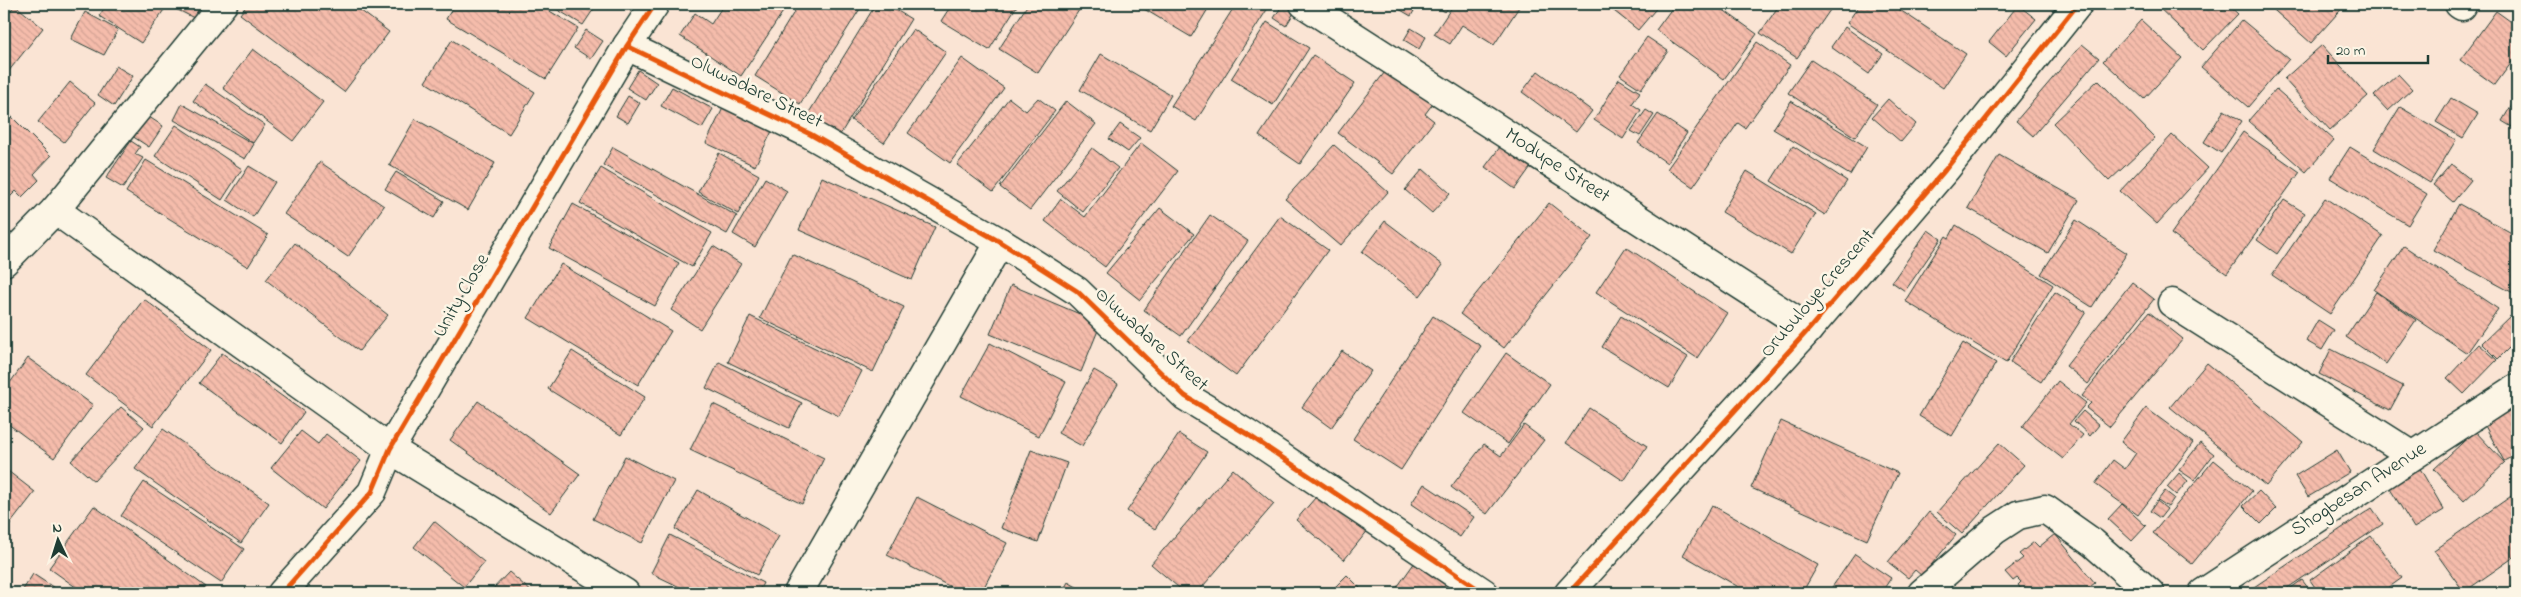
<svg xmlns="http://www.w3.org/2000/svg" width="2521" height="597" font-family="'Indie Flower',sans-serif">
  <defs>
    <pattern id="building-back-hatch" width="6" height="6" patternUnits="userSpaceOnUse" patternTransform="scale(1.25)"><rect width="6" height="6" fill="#f5bcab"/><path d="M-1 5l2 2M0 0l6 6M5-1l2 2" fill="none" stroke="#d2a294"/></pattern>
  </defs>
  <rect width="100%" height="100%" fill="#fae4d4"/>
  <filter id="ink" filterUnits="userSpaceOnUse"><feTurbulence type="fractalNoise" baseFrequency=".02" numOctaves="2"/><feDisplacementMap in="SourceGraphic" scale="10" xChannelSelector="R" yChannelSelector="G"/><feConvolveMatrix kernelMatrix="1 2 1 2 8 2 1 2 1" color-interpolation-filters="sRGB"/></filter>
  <g filter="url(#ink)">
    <g fill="url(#building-back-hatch)" stroke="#1f3d34">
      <polygon points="107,4 168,4 141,43 99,16"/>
      <polygon points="172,4 201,4 194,18 170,6"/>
      <polygon points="248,4 352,4 389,32 344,92 240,14"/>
      <polygon points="455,4 538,4 578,28 546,79 446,19"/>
      <polygon points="548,4 597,4 583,25"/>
      <polygon points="724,4 788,4 741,76 680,36 695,13 711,24"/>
      <polygon points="799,4 863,4 800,104 755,76"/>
      <polygon points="876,4 886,4 911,19 838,138 805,119"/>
      <polygon points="952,4 1018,4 989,50 941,21"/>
      <polygon points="1028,4 1083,4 1038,73 999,49"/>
      <polygon points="1147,4 1211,4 1191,37 1144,9"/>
      <polygon points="1236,4 1261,4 1268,8 1196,121 1171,106"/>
      <polygon points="1283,4 1294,4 1298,6 1286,26 1274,18"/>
      <polygon points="1396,4 1418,4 1411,16 1394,6"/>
      <polygon points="1433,4 1451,4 1445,12"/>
      <polygon points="1454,4 1521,4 1494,45 1462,25 1450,44 1434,34"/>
      <polygon points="1605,4 1660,4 1638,30"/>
      <polygon points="1675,4 1715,4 1757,34 1724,79 1656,30"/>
      <polygon points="1780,4 1821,4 1830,10 1797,58 1760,33"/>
      <polygon points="1860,4 1891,4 1966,54 1943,88 1847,23"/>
      <polygon points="2155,4 2227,4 2238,14 2203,50"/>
      <polygon points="2267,4 2346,4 2311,43"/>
      <polygon points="15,5 43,28 4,77 4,19"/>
      <polygon points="2018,5 2036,19 2006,56 1989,42"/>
      <polygon points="2496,11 2517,26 2517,55 2495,85 2460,60"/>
      <polygon points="85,12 118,30 104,55 71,39"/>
      <polygon points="2141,20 2182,58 2144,99 2103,61"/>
      <polygon points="2242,20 2289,59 2248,107 2201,67"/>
      <polygon points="1267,22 1309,48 1273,105 1231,79"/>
      <polygon points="1845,27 1883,54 1869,74 1831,47"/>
      <polygon points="1411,28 1426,37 1419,49 1404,40"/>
      <polygon points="913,29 946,52 884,143 851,120"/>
      <polygon points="586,30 603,41 591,59 574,48"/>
      <polygon points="1647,37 1668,51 1641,89 1620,75"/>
      <polygon points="452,40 535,92 509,134 425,82"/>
      <polygon points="1757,42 1790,65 1745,128 1738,123 1693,187 1667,169"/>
      <polygon points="2082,44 2099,58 2033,136 2016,121"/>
      <polygon points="2322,45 2368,96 2330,130 2284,79"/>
      <polygon points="253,49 323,102 293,141 223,88"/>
      <polygon points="1101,54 1171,95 1150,130 1080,90"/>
      <polygon points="1313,55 1355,83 1300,164 1259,136"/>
      <polygon points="962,58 1004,88 950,163 908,133"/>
      <polygon points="1811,60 1877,104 1855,137 1788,93"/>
      <polygon points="116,66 133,76 114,106 98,95"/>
      <polygon points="1388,68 1434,102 1425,114 1434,121 1393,174 1338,133"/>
      <polygon points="638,70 657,83 646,100 627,88"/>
      <polygon points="1538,71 1592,111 1576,132 1522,92"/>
      <polygon points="2398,74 2412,89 2388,111 2374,96"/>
      <polygon points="1619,79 1640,92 1632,104 1641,110 1623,139 1594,120"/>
      <polygon points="2098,80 2155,138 2109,181 2053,123"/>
      <polygon points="70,82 95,103 64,142 38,122"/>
      <polygon points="205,84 265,125 253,143 193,101"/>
      <polygon points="672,87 713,109 702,128 661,106"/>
      <polygon points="2276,89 2334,140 2306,172 2248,121"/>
      <polygon points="628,96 640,103 628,123 616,116"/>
      <polygon points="2517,96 2517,130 2502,121"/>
      <polygon points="1009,98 1026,111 1038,98 1055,111 993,192 957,165"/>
      <polygon points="2451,98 2478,114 2463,138 2436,122"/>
      <polygon points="1888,99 1916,124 1901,142 1872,117"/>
      <polygon points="1066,101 1096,124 1030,210 1000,187"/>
      <polygon points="1791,101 1867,147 1850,175 1773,129"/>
      <polygon points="182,104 254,144 245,159 174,120"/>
      <polygon points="725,104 774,127 755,166 706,143"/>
      <polygon points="2400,107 2456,140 2430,183 2374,149"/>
      <polygon points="4,109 51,156 34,174 39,180 22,197 16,191 4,203"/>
      <polygon points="1646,110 1654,115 1640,136 1631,131"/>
      <polygon points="2224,110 2242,121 2221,153 2204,142"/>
      <polygon points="1658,114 1687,133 1667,163 1638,143"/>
      <polygon points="146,115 163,126 149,147 132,136"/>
      <polygon points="415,119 495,163 468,210 389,165"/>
      <polygon points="1120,124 1140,138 1128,152 1109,139"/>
      <polygon points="176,125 242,169 222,200 155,156"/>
      <polygon points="2243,132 2300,172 2227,274 2171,234"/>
      <polygon points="2172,135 2208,168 2157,224 2120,191"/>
      <polygon points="1506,139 1535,161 1515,189 1485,167"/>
      <polygon points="131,141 140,147 135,154 143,158 123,188 106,178"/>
      <polygon points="1141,143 1178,171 1105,267 1045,221 1061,199 1085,217"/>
      <polygon points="1334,145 1388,192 1340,246 1285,199"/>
      <polygon points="1793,146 1847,181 1825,215 1771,181"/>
      <polygon points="613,147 737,216 727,234 603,165"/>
      <polygon points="2350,147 2427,194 2408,225 2330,178"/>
      <polygon points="1092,148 1118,168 1083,212 1057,191"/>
      <polygon points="719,153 759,175 738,214 698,192"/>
      <polygon points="1999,155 2079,200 2048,253 1968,208"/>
      <polygon points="146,160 268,235 248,267 126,192"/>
      <polygon points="320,162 384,206 348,257 284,214"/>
      <polygon points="2451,164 2471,180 2453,202 2433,185"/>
      <polygon points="249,166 275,182 253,217 227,200"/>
      <polygon points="601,168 712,233 692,267 580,203"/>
      <polygon points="1423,169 1450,193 1432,213 1405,190"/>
      <polygon points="1747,171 1816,214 1791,254 1722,212"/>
      <polygon points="396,172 444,201 434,218 385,189"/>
      <polygon points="822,177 935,227 912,280 799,230"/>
      <polygon points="765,178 787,191 755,247 733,234"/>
      <polygon points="2325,198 2383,236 2330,314 2272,275"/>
      <polygon points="2284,200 2305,213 2277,254 2257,240"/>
      <polygon points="1549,203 1592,237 1504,348 1460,314"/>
      <polygon points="573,204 679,263 655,306 549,248"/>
      <polygon points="2459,204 2517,236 2517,295 2433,250"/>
      <polygon points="1160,208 1194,234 1140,300 1106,273"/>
      <polygon points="1210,215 1248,241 1181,336 1144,310"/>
      <polygon points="1280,216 1328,250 1236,376 1188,341"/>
      <polygon points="2076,220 2127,253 2092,307 2041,274"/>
      <polygon points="1385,221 1443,265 1420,296 1362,252"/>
      <polygon points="1956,225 2053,285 2006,363 1905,301 1946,236 1949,238"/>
      <polygon points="1928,230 1941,239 1905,291 1892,282"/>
      <polygon points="295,243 388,315 359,351 266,280"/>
      <polygon points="713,246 741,264 700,329 671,310"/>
      <polygon points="2404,246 2498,309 2467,353 2374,290"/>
      <polygon points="1626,247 1727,313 1697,358 1596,292"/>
      <polygon points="792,254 904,307 873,372 760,318"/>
      <polygon points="561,264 671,331 638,385 528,318"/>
      <polygon points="2132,282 2154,299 2088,384 2066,366"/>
      <polygon points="1011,285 1101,323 1081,372 990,334"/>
      <polygon points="2055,292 2086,312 2041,382 2010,362"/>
      <polygon points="2376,292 2416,320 2386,364 2346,337"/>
      <polygon points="144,299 211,350 153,426 86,375"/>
      <polygon points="2149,312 2183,339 2110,427 2086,408 2091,403 2082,396"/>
      <polygon points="750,316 862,371 839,416 728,362"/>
      <polygon points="1433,316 1481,346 1401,470 1353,439"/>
      <polygon points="1621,316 1688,357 1669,388 1602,347"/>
      <polygon points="2510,316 2517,324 2517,340 2498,359 2482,343"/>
      <polygon points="2318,320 2334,330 2322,350 2306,341"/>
      <polygon points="990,343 1066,382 1039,436 961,396"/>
      <polygon points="1963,343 1996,363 1952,436 1919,416"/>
      <polygon points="2479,344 2497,360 2464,394 2447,378"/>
      <polygon points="2331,349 2403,386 2390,410 2319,374"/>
      <polygon points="572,351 645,397 621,435 548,389"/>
      <polygon points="1342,351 1371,371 1331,428 1302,407"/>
      <polygon points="222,353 304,412 282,443 199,383"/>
      <polygon points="1506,353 1550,384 1508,444 1464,413"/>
      <polygon points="28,358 93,405 54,458 4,421 4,391"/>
      <polygon points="719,362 802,403 789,428 706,388"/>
      <polygon points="2207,363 2303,442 2266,486 2170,407"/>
      <polygon points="1094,370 1118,384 1082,446 1058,433"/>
      <polygon points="2058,381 2086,403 2069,424 2083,435 2063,459 2022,427"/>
      <polygon points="478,401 580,474 551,513 450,440"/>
      <polygon points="2517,403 2517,454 2504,461 2483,422"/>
      <polygon points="713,404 824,458 802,504 690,450"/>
      <polygon points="121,407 144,427 94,481 71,461"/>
      <polygon points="1589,408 1647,446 1624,481 1566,443"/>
      <polygon points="2146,408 2193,443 2138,515 2095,484 2113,460 2125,469 2136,453 2121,442"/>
      <polygon points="2083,411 2099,425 2090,436 2074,421"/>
      <polygon points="1781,421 1898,473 1867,540 1751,488"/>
      <polygon points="1524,425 1544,440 1487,514 1451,487 1484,444 1501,456"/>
      <polygon points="163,429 269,503 241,543 135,469"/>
      <polygon points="301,431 318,444 326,434 361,461 323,509 271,468"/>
      <polygon points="2475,431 2505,463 2464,501 2434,469"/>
      <polygon points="1179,434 1207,452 1155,529 1127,511"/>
      <polygon points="1999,443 2024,465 1962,534 1937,512"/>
      <polygon points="2200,443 2214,454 2194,480 2179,470"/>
      <polygon points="1031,450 1067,463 1038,542 1001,528"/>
      <polygon points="2337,450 2350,472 2308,497 2295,476"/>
      <polygon points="625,456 674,481 642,543 593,519"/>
      <polygon points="2214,460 2252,491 2192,564 2153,533"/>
      <polygon points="2418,465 2444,510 2414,528 2387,484"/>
      <polygon points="4,468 35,492 4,532"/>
      <polygon points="1233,469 1274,504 1197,593 1185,593 1151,564"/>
      <polygon points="2179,473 2188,481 2176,495 2167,487"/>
      <polygon points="144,482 244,549 221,583 121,516"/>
      <polygon points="1424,484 1474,517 1460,537 1411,504"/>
      <polygon points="698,490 779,536 757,575 675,529"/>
      <polygon points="1322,490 1369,529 1344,560 1296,520"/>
      <polygon points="2165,491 2174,498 2168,507 2158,500"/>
      <polygon points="2259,491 2276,509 2261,524 2243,506"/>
      <polygon points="2517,492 2517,555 2464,592 2434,550"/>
      <polygon points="917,497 1007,543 981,593 963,593 887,555"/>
      <polygon points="2157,501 2167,509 2160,518 2150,511"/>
      <polygon points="2122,504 2146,526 2132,541 2108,519"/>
      <polygon points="1712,505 1818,565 1802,593 1749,593 1683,555"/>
      <polygon points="94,506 206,587 201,593 84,593 49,568"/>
      <polygon points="2372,508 2383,524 2280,593 2245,593"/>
      <polygon points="1929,512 1956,535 1922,576 1915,570 1908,578 1888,562"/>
      <polygon points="434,521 484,562 464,587 414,547"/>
      <polygon points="2055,534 2095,583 2082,593 2029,593 2027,590 2024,593 2018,585 2021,582 2017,578 2013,581 2005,572 2023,558 2019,554 2034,542 2039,547"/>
      <polygon points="670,535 763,583 758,593 692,593 651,573"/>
      <polygon points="2371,536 2402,578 2381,593 2319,593 2310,580"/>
      <polygon points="1855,554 1891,578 1881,593 1828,593"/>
      <polygon points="1415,562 1460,593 1393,593"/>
      <polygon points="509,572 533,593 489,593"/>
      <polygon points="33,574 62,593 21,593"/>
      <polygon points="1347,575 1365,593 1329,593"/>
      <polygon points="2302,580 2312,593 2284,593"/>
      <polygon points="1068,582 1087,593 1062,593"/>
      <polygon points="2517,583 2517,593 2503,593"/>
    </g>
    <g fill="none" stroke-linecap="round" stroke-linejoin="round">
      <g stroke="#1f3d34" stroke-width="31">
        <g id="street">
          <polyline points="1304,4 1809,329"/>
          <polyline points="2459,4 2462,6"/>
          <polyline points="627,46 810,134 1000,242 1077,291 1185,396 1247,434 1484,593"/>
          <polyline points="55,210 390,449 625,593"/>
          <polyline points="4,262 55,210 223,4"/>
          <polyline points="2172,303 2412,455"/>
          <polyline points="282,593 372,492 390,449 627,46 655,4"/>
          <polyline points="798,593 1000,242"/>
          <polyline points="1569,593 1809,329 1945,170 2078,4"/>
          <polyline points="1922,593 1995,530 2018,515 2045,509 2093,543 2150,593"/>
          <polyline points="2203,593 2517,388"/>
        </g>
      </g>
      <use href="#street" stroke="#fcf5e5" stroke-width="28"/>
      <g stroke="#fcf5e5" stroke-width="8">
        <g id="cycleway">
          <polyline points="627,46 810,134 1000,242 1077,291 1185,396 1247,434 1484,593"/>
          <polyline points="282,593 372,492 390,449 627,46 655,4"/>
          <polyline points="1569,593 1809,329 1945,170 2078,4"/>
        </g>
      </g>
      <use href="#cycleway" stroke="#e8590c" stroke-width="5"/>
    </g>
  </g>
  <g text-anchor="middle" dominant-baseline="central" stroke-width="5" stroke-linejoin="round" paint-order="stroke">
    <g font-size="20" fill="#1f3d34" stroke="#fcf5e5">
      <text transform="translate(756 92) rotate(26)">Oluwadare Street</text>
      <text transform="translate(1557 166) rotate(33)">Modupe Street</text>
      <text transform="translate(1818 294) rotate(-49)">Orubuloye Crescent</text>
      <text transform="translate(462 296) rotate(-60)">Unity Close</text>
      <text transform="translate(1151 340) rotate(42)">Oluwadare Street</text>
      <text transform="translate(2359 490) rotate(-33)">Shogbesan Avenue</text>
    </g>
  </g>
  <rect width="2521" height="597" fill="none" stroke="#fcf5e5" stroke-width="20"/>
  <rect x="10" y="10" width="2501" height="577" fill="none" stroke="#1f3d34" stroke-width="2" filter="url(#ink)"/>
  <g transform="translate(58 540) rotate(356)" stroke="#fcf5e5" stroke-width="4" paint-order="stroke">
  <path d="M0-4L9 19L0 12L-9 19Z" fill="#1f3d34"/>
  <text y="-8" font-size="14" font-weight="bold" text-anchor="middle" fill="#1f3d34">N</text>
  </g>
  <path d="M2328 55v8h100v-8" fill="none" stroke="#1f3d34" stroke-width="2.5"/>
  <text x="2336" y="55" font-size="15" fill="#1f3d34" stroke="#fcf5e5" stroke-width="4" paint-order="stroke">20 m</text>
</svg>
